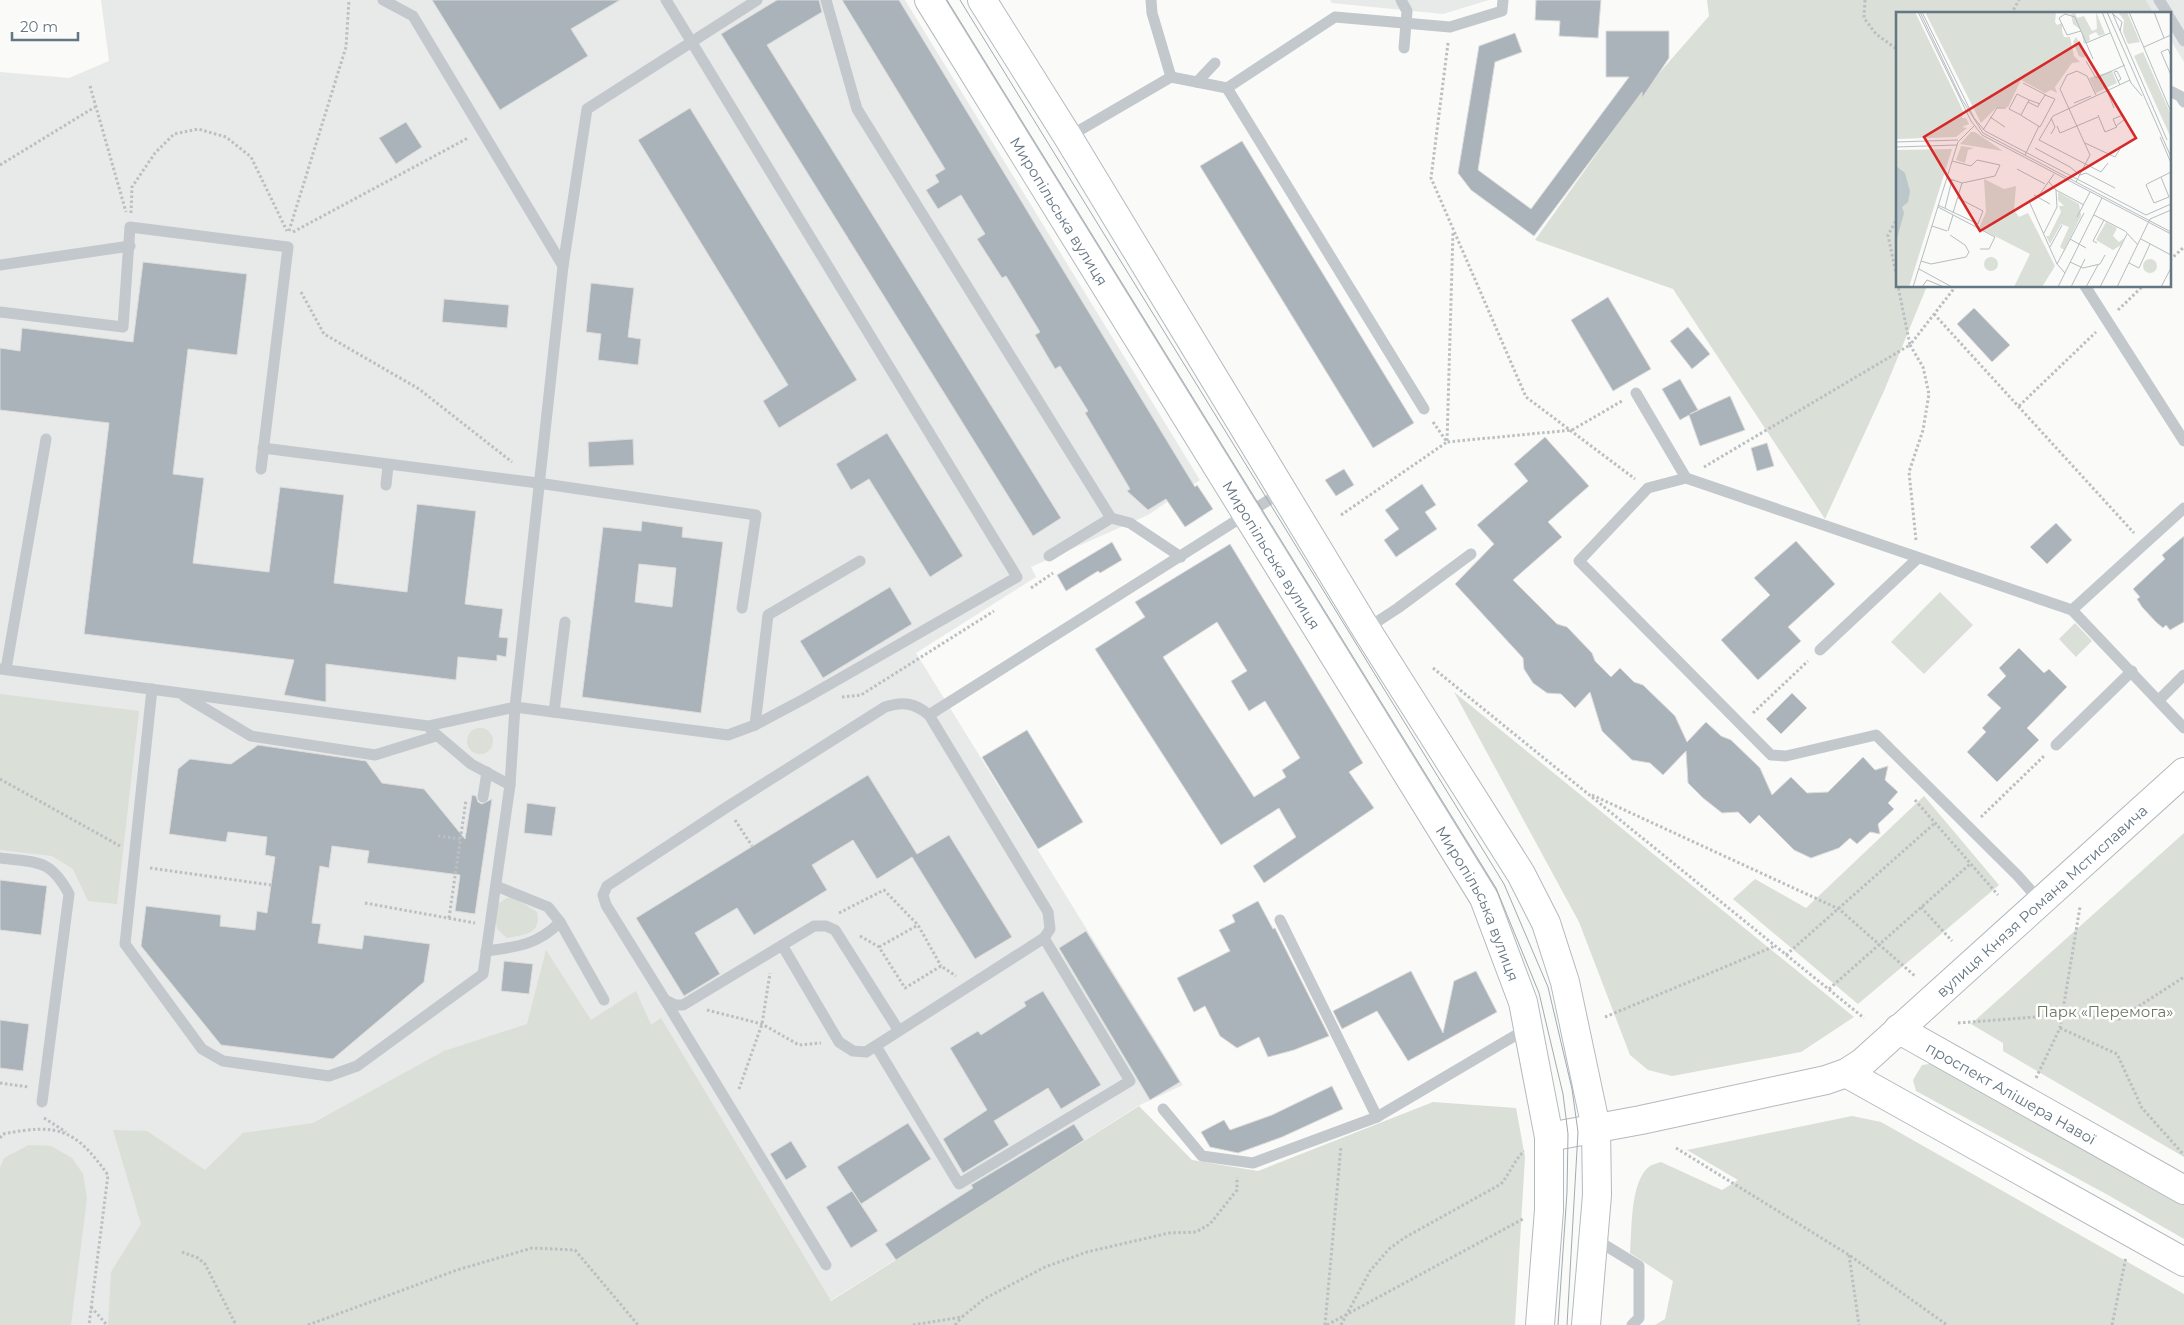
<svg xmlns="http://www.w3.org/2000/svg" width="2184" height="1325" font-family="Montserrat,sans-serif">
  <rect width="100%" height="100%" fill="#fafaf8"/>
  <g fill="#e8e9e9">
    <polygon points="101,0 905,0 1200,480 1148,515 1031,567 1036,577 916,653 1183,1085 1138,1106 830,1301 661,1019 343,1229 145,1325 0,1325 0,72 69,78 109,61"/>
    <polygon points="1330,0 1489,0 1443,14 1332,3"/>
    <polygon points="2146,0 2184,0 2184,62 2170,39 2170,14 2154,14"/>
  </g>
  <g fill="#dadfd7">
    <polygon points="1707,0 2146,0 2154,14 1898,14 1898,286 1927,286 1884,391 1825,519 1673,289 1535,240 1633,103 1709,16"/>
    <polygon points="1940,592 1973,625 1924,674 1891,642"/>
    <polygon points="2075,623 2092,641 2076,657 2059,639"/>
    <polygon points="1454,692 1854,1017 1801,1052 1672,1076 1648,1070 1630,1055 1579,922"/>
    <polygon points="0,694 139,711 117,904 88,901 73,869 52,856 0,850"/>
    <circle cx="480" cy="741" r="13"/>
    <polygon points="1924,796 1999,885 1858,1004 1733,899 1755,879 1806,908"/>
    <polygon points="2184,833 2184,1157 2003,1051 2003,1043 1971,1024"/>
    <path d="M509 897 516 899 537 912C542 934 524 935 507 938L497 929 495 916 499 903Z"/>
    <polygon points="546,950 591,1020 636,991 651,1025 661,1018 831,1301 1139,1106 1192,1160 1258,1171 1433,1102 1516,1108 1525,1157 1515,1325 108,1325 111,1272 141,1224 113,1130 147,1131 205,1170 243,1133 313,1123 444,1051 527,1024"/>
    <polygon points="1937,1063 2184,1199 2184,1239 2108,1195 1916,1091 1913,1080 1922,1065"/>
    <path d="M1852 1116 1881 1122 2184 1294V1325H1655L1665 1319 1673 1281 1630 1253C1632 1230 1630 1180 1650 1166 1653 1164 1658 1163 1661 1162L1722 1190 1738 1180 1687 1150Z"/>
    <polygon points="29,1145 51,1146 72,1158 83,1174 87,1198 71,1325 0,1325 0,1168 4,1158"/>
  </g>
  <g fill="#aab3b9" stroke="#dcdcda" fill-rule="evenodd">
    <polygon points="432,0 620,0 571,29 588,56 500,110"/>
    <polygon points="777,0 819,0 822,12 767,45 1061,518 1033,536 721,34"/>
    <polygon points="842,0 899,0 1195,487 1197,485 1213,509 1185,527 1166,499 1148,510 1127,491 1130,489 1085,413 1088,411 1060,366 1055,369 1035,335 1040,332 1006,276 1002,278 977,239 985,234 961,195 938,209 926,190 939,182 935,175 945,169"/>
    <polygon points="1536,0 1601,0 1598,38 1559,36 1560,21 1535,20"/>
    <polygon points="1606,31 1669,31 1669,58 1642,98 1642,92 1534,236 1471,190 1458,173 1479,46 1515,33 1522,52 1495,62 1478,170 1531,209 1629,77 1606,77"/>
    <polygon points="690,108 857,380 779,428 763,401 788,385 638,140"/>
    <polygon points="406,122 422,147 396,164 379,138"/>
    <polygon points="1242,141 1414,423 1373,448 1200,166"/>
    <polygon points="143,262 247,274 237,355 188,349 173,474 204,478 193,563 269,572 280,487 344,495 334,583 407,592 417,504 476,511 465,604 503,609 499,637 508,638 506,657 497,655 497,661 458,657 456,680 326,664 326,702 284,695 294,660 84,634 109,423 0,410 0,348 20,351 22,328 133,342"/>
    <polygon points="591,283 634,288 628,337 641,339 638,365 598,360 601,334 586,332"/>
    <polygon points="1608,297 1651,369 1613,391 1571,320"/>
    <polygon points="444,299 509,305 507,328 442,322"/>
    <polygon points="1974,308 2010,345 1992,362 1957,324"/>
    <polygon points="1688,327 1710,354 1692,369 1670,341"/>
    <polygon points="1680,379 1698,410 1690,414 1730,396 1745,430 1700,446 1689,415 1680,420 1662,389"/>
    <polygon points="887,433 963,556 930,577 869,479 851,490 836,464"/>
    <polygon points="1545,437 1589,486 1548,522 1562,537 1513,580 1557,624 1567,627 1592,653 1595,661 1611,677 1620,668 1634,682 1643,685 1675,716 1687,742 1706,722 1721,736 1731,740 1760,768 1772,795 1791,777 1807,793 1828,792 1863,757 1875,770 1888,766 1885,780 1898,792 1888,803 1894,809 1878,824 1880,834 1870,832 1857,844 1850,838 1839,848 1811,858 1794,850 1759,815 1750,824 1738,812 1722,813 1703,798 1688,783 1686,751 1663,775 1650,763 1632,760 1602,731 1590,692 1575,708 1561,694 1547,693 1533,683 1524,669 1523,658 1455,584 1494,544 1477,525 1528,481 1514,464"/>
    <polygon points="633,439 634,465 589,467 588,442"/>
    <polygon points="1767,443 1774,466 1757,471 1751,448"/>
    <polygon points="1344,469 1354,485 1336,496 1325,480"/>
    <polygon points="1422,484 1436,505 1425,512 1437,529 1396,557 1384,540 1399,529 1385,510"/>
    <path d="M642 521 683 527 682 537 723 542 701 713 582 697 603 527 641 531ZM639 564 676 568 672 607 635 602Z"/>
    <polygon points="2056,523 2072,540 2047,564 2030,547"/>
    <polygon points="2184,536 2184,622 2170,630 2166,625 2163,628 2156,622 2142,607 2137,599 2140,597 2133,589 2165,559 2162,555"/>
    <polygon points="1796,541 1835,584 1788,627 1801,641 1758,680 1721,640 1770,595 1754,578"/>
    <polygon points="1112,542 1122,560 1100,573 1098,571 1066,591 1057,575"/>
    <path d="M1230 544 1363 763 1349 772 1374 808 1264 883 1253 866 1296 837 1279 808 1221 845 1095 649 1145 617 1135 602ZM1217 622 1247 671 1231 681 1249 711 1265 701 1300 758 1282 770 1286 777 1254 797 1163 657Z"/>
    <polygon points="890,587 912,624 823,678 800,641"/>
    <polygon points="2019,648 2044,673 2049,669 2067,687 2027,728 2039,740 1997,782 1967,752 1986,732 1982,728 2001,708 1987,695 2006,676 1999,668"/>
    <polygon points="1792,693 1807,708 1781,734 1766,719"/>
    <polygon points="1027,730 1083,822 1038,849 982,757"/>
    <polygon points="258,745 366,761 382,783 424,789 465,839 472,795 476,796 478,802 482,804 492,799 475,914 455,911 460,875 367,863 369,851 332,846 329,868 320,866 312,923 321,924 318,943 362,949 364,935 430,944 424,982 333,1059 221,1045 141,946 146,906 221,915 220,926 255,930 257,911 267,913 275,857 265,855 267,837 228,832 226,842 169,834 178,769 190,759 231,764"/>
    <polygon points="868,775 917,854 949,835 1012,937 975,959 912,857 877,879 853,840 812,865 827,890 754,935 737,908 695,933 720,974 684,996 636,918"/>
    <polygon points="527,803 556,807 552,836 524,833"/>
    <polygon points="0,880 47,886 41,935 0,930"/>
    <polygon points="1258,901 1273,929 1275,928 1329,1036 1294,1050 1268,1057 1259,1037 1237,1048 1220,1036 1205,1006 1194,1012 1177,978 1230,951 1219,930 1235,922 1232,915"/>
    <polygon points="1086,931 1180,1082 1150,1100 1059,948"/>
    <polygon points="504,961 533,964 529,994 501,991"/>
    <polygon points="1411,971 1443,1033 1454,981 1476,971 1497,1012 1408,1061 1377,1011 1342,1029 1333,1011"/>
    <polygon points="1043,991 1101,1085 1061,1109 1048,1088 994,1121 1009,1145 963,1173 943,1139 987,1110 950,1048 978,1031 981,1035 1026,1006 1024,1002"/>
    <polygon points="0,1020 29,1024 23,1071 0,1068"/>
    <polygon points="1332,1086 1343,1109 1282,1137 1238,1153 1210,1147 1201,1132 1224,1120 1230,1130 1272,1115"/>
    <polygon points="908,1123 931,1159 861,1204 837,1167"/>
    <polygon points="1074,1124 1084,1140 896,1260 885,1244 973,1188 971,1185"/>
    <polygon points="791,1141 807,1167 786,1180 770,1154"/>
    <polygon points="852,1191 878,1231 851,1248 826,1207"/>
  </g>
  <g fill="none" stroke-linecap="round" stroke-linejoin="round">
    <g stroke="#b3babf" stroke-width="30">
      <g id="secondary">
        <path id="s1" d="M929 0 1484 898 1523 1002 1549 1137V1210L1540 1325"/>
        <polyline points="982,0 1068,137 1366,629 1521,874 1546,923 1565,982 1596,1128 1597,1195 1586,1325"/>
        <path id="s2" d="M1898 1029 2184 1190"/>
        <polyline points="1846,1073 2184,1262"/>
        <path id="s3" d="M1549 1137 1641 1120 1826 1080 1846 1073 1863 1062 2184 772"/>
      </g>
    </g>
    <g stroke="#bbbfc2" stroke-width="3" stroke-dasharray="2.5 2.5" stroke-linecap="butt">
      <polyline points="1865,0 1864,18 1876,34 1898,50"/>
      <polyline points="2011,14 2019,0"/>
      <polyline points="1448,43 1431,178 1526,397 1635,479"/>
      <polyline points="90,86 126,212"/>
      <polyline points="0,165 95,107"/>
      <polyline points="131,213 132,187 155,153 174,134 198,129 226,137 251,157 287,231"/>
      <polyline points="1898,217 1888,235 1898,283"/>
      <polyline points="289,231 346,47 349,0"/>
      <polyline points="293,232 468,138"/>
      <polyline points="2170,260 2184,247"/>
      <polyline points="301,292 324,334 419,389 512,462"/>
      <polyline points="2118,310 2143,286"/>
      <polyline points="1934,314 2134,533"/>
      <polyline points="2019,406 2096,332"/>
      <polyline points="1433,422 1447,442 1572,430 1622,401"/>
      <polyline points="1704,467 1910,345 1898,286"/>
      <polyline points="1341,515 1447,442 1453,231"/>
      <polyline points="1916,540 1909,472 1923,430 1929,394 1923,367 1910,345 1956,286"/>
      <polyline points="1031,588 1053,573"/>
      <polyline points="1433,668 1864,1018"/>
      <polyline points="842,697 861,695 994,611"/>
      <polyline points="1753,713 1808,661"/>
      <polyline points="0,779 120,846"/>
      <polyline points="1592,795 1839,909 1916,977"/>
      <polyline points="1915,800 1998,895"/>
      <polyline points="1981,817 2045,755"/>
      <polyline points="735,820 752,846"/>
      <polyline points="438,836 460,839"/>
      <polyline points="150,868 271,885"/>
      <polyline points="365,903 475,923"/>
      <polyline points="1921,907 1952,941"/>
      <polyline points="839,913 884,890 918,925 941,966"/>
      <polyline points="449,918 466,800"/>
      <polyline points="860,936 879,947 905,988 941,966 956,976"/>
      <polyline points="879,947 918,925"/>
      <polyline points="1786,955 1935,823"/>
      <polyline points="1829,989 1970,864"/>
      <polyline points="707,1010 762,1024 799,1045 821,1043"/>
      <polyline points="1605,1017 1775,946"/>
      <polyline points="1958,1023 2061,1015 2119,1019 2184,977"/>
      <polyline points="2060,1028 2117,1054 2142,1108 2184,1155"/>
      <polyline points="2036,1078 2060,1028 2080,907"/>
      <polyline points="0,1083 29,1087"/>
      <polyline points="739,1089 762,1024 770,973"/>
      <polyline points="44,1118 66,1132"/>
      <path d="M0 1138 3 1134C59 1123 75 1129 108 1175L89 1325"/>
      <polyline points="1676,1148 1849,1255 1947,1325"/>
      <polyline points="182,1252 198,1258 205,1264 236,1325"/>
      <polyline points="1849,1255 1859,1325"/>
      <polyline points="91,1307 107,1325"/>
      <polyline points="308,1325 457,1270 532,1248 575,1250 638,1325"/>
      <polyline points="913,1325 962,1317 984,1299 1045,1267 1087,1252 1169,1233 1196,1232 1210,1224 1237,1190 1237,1177"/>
      <polyline points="955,1325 962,1317"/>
      <polyline points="1325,1325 1341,1146"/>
      <polyline points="1327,1325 1523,1219"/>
      <path d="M1341 1325 1370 1271 1389 1249 1404 1238 1501 1184C1510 1173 1514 1161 1524 1151"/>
      <polyline points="2112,1325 2126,1257"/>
    </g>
    <g stroke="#c3c8cc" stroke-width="11">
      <polyline points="383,0 413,16 563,266"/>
      <polyline points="826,0 857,109 1111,518"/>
      <polyline points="1151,0 1152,13 1171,77"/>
      <polyline points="1401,0 1407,11 1404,48"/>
      <polyline points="2159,0 2168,14"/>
      <polyline points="2170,18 2184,41"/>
      <polyline points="1197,82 1215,63"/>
      <polyline points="1227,88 1424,409"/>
      <polyline points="2170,91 2180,96 2184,102"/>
      <polyline points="1068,137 1171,77 1227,88 1335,17 1450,27 1502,11 1503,0"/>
      <polyline points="0,265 130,246"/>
      <polyline points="2085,286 2184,441"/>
      <polyline points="0,312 123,327 130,227 288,247 261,469"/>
      <polyline points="1636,393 1686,478"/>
      <polyline points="263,448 538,483 756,515 742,608"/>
      <polyline points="386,485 388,466"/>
      <polyline points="1049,556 1111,518 1130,523 1181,557"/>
      <polyline points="2072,610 2184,508"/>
      <polyline points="1366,629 1398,608 1471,554"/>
      <polyline points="1820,650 1918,558"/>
      <polyline points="0,669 428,726 515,707 728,735 755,725 804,699 1017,577 666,0"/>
      <polyline points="6,669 46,439"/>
      <polyline points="152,689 125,944 202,1049 223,1061 329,1076 357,1066 483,974 510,785 515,707 563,266 587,109 757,0"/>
      <polyline points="184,696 251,736 375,755 436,736"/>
      <polyline points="2159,700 2184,675"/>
      <polyline points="554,712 565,622"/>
      <polyline points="929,715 1283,491"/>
      <polyline points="755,725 768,615 860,561"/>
      <polyline points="431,730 471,764 510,785"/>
      <polyline points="2056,745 2132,671"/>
      <polyline points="483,797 487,772"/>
      <path d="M0 858C37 863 50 858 69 894L42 1102"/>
      <polyline points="2040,901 2018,876 1876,735 1786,756 1771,755 1579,561 1648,488 1686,478 2072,610 2184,728"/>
      <polyline points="1280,920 1377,1117"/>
      <polyline points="560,922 604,1000"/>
      <path d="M782 945 839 1042 853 1051 866 1052 1044 938 1050 929 1048 912 929 715C915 703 903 701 885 707L727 807 607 886 603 895 606 905 665 1000 675 1005H683L814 926H826L835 930 899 1031"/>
      <path d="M486 951C516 947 538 945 560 922L548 907 496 886"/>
      <polyline points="665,1000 826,1265"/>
      <polyline points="876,1046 959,1184 1130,1081 1044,938"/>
      <polyline points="1163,1109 1202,1156 1253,1163 1377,1117 1528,1028"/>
      <polyline points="1595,1239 1639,1266 1639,1318 1632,1325"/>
    </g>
    <use href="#secondary" stroke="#fff" stroke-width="28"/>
    <g stroke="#a2aab0" stroke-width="1">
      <polyline points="947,0 1496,888 1539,993 1563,1094 1568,1134 1567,1192 1558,1325"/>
      <polyline points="960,0 1504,884 1548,987 1572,1089 1578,1132 1567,1325"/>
    </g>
  </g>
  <g text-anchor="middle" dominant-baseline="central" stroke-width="5" stroke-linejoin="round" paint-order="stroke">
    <g font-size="15" fill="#657683" stroke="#fff">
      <text stroke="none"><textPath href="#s1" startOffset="248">Миропільська вулиця</textPath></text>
      <text stroke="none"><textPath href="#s1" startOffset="652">Миропільська вулиця</textPath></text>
      <text stroke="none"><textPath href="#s3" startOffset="565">вулиця Князя Романа Мстиславича</textPath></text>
      <text stroke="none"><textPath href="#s1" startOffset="1058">Миропільська вулиця</textPath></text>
      <text stroke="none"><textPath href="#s2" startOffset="130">проспект Алішера Навої</textPath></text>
    </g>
    <g font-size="15" fill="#687a64" stroke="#fff">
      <text x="2105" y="1011">Парк «Перемога»</text>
    </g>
  </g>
  <g transform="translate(1896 12)">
    <rect width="275" height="275" fill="#fafaf8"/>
    <path d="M0 0H19L59 82 67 99 66 106H70L73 112 66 115 71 116 60 125 0 127ZM29 0H160L159 10 161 13 166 11V19L168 25H174L178 44 184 50 176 51 159 75 161 81 155 78 149 81 125 68 112 95 100 96 85 111ZM200 0 209 22 203 24 200 20 193 23 194 28 188 32 185 18 177 12 175 2 179 1 181 6 188 4 196 19 201 17ZM222 0H231L244 30 232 32 227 20 228 8ZM180 25 190 41 188 46 183 44 177 30ZM247 40 275 103V126L238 44ZM216 59 221 71 200 81 193 66ZM75 120H79L107 139 64 132ZM65 134 78 136 72 138 69 151 60 148ZM56 137 13 275H0V138ZM88 167 108 177 120 174 118 198 123 205 132 201 159 254 146 275H118L134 242 83 216 90 200ZM162 180 183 192 185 204 168 238 164 235 173 215 165 212 154 232 150 224H153L165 200 163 194H168L162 188ZM210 210 221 216 217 224 223 230 228 226 225 233 217 238 200 228ZM88 252a7 7 0 1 1 14 0a7 7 0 1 1-14 0ZM247 254a7 7 0 1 1 14 0a7 7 0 1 1-14 0Z" fill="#dadfd7"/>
    <path d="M0 154 9 161 14 179 12 190 6 195 8 201 0 230Z" fill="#bbc7cb"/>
    <path fill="none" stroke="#b5bdc2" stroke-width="1" d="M22 0 75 109 86 123 275 222M24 0 65 86 87 121 275 220M26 0 78 106 89 119 250 203M206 0 235 71 246 84M211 0 275 145M216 0 271 128M233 0 275 100M258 0 268 26M217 2 226 10 224 19M185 19 171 23 163 6 169 2 179 5 197 47M190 31 214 21M248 35 275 23M275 44 272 37 265 40 275 63M190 49 200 66 229 53M222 69 225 67 221 59 218 60 223 71 224 73M127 71 150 83M211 78 218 96M132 90 142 95V94L149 83 159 87 144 115 126 104 125 103 132 90 133 88 144 92M178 91 195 84M125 103 113 97 121 82 133 88M202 103 209 120 221 115 220 114 217 107 227 103 229 107 220 114M94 105 109 115M161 114 164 121 202 105M87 118 101 96H110M155 122 159 115 155 106M264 125 275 151M0 130 62 128M189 131 219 145 224 137M0 135 61 133M139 136 174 155 184 163 190 161 219 176M129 143 143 114M212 151 205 160 143 128 157 104 234 68M121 157 149 172M158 162 144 182 133 189 161 252 169 261M265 165 273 185 258 191 250 173 251 172 275 160M51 166 66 171 99 164 104 153 81 148 75 154 56 149M180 170 194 143 164 77 171 63 181 59 191 64 200 83M160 178 188 193M138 183 154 192M42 193 82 212 87 199 62 186M42 195 99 225 93 237H84M49 196 56 168M57 201 66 171M198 203 229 219 242 233M250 203 275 192M181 205 194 180M36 214 51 219M52 219 57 203M148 221 161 195 160 178 153 170M174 227 190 236M245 227 275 243M201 231 197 229 208 208M154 235 166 213M25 249 35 252 70 245 73 240 69 233 54 223M174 250 187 256 204 252 209 243M233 251 243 256 254 232M161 252 188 201M23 257 56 275M17 275 62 130 79 113M26 275 31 268 48 275M162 275 206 186M175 275 189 247M190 275 202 253M204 275 231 222M221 275 254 207 275 198M265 275 275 256"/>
    <path fill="#d62828" fill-opacity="0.15" stroke="#d62828" stroke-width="2.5" d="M183 31 240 126 84 219 28 125Z"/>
    <rect width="275" height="275" fill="none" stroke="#657683" stroke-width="2.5"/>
  </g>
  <path d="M12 32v8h66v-8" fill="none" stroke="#657683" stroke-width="2.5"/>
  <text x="20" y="32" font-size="15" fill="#657683" stroke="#ffffff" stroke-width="4" paint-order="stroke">20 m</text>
</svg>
